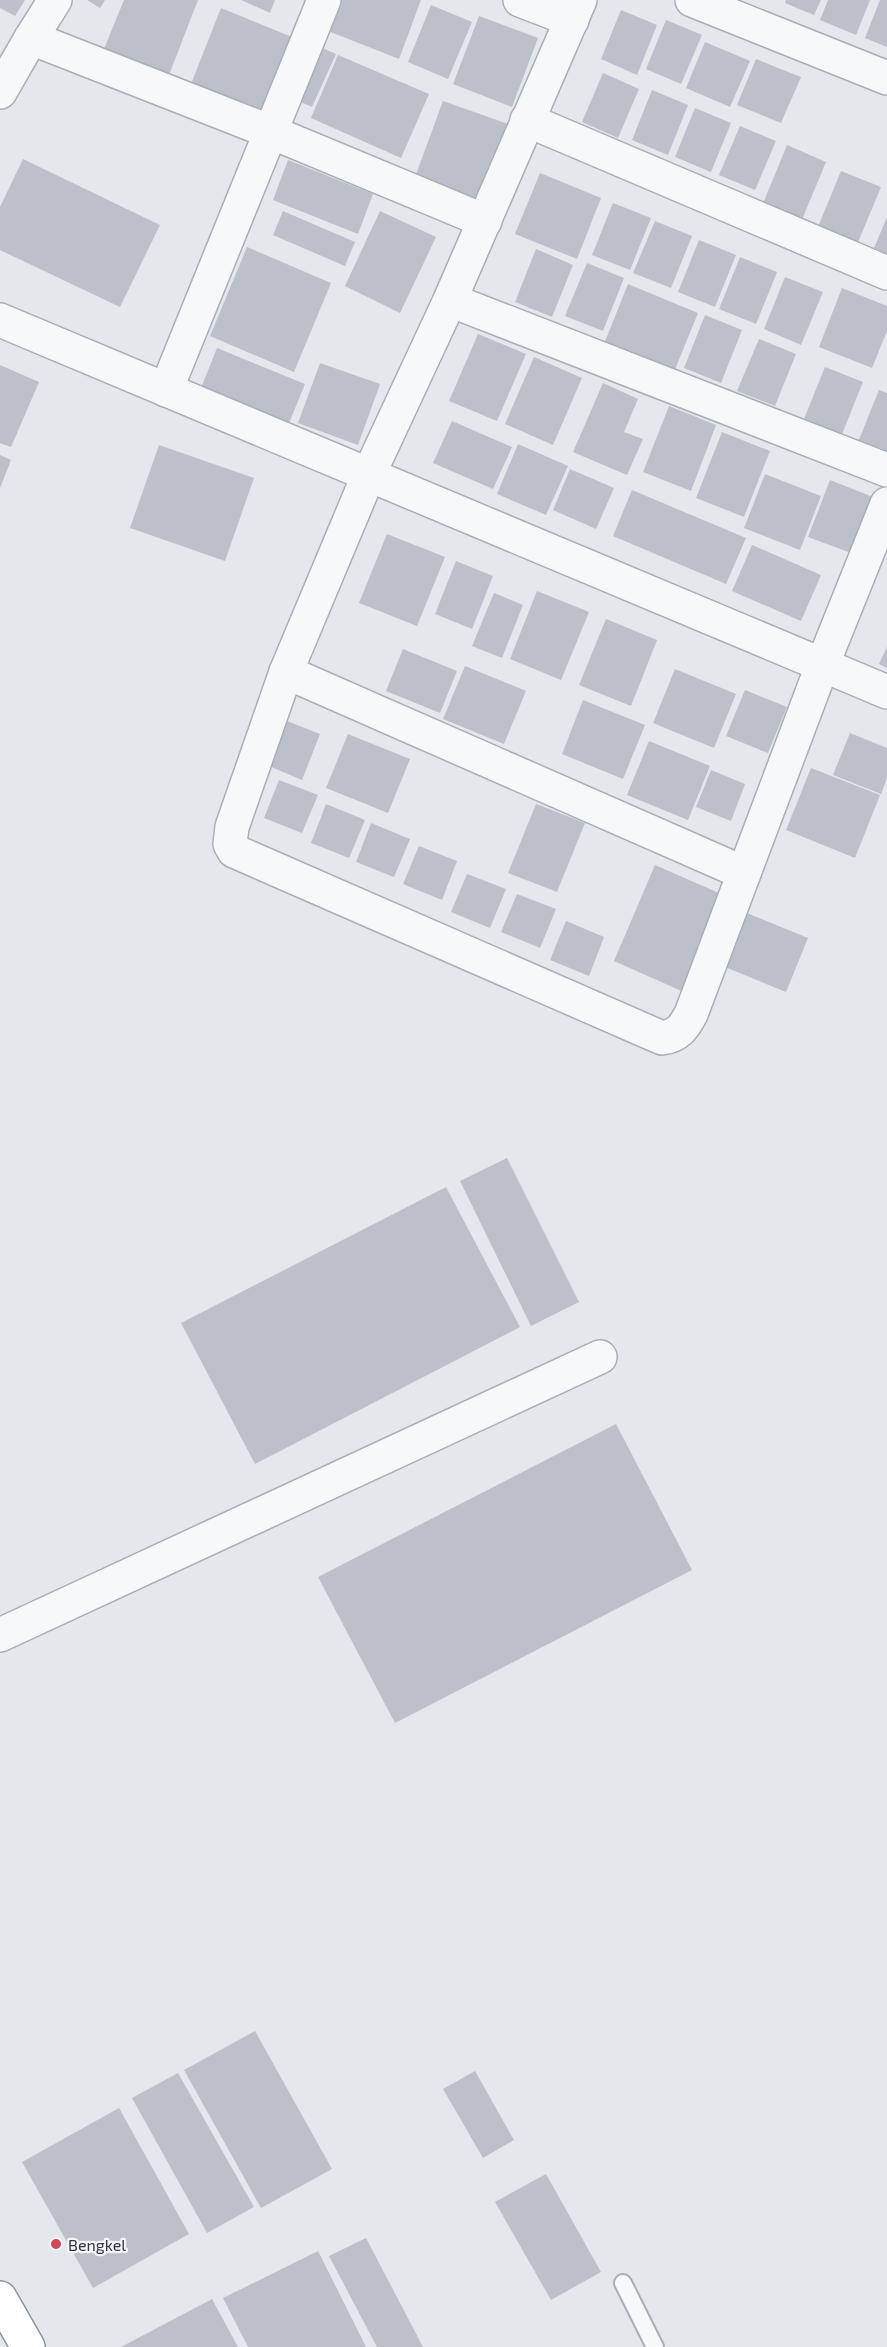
<svg xmlns="http://www.w3.org/2000/svg" width="887" height="2347" font-family="'Exo 2',sans-serif">
  <rect width="100%" height="100%" fill="#e4e7ec"/>
  <g fill="#bbc0ca">
    <polygon points="0,0 25,0 15,16 0,8"/>
    <polygon points="87,0 105,0 100,8"/>
    <polygon points="124,0 198,0 169,75 104,49"/>
    <polygon points="241,0 275,0 270,13"/>
    <polygon points="334,0 421,0 399,59 323,29"/>
    <polygon points="786,0 821,0 814,15 785,3"/>
    <polygon points="828,0 870,0 856,35 820,20"/>
    <polygon points="880,0 887,0 887,47 865,38"/>
    <polygon points="431,5 472,22 448,79 408,62"/>
    <polygon points="221,8 292,37 262,112 191,84"/>
    <polygon points="621,10 657,25 637,75 601,59"/>
    <polygon points="479,16 538,38 512,107 453,84"/>
    <polygon points="666,20 702,35 681,84 646,69"/>
    <polygon points="705,42 750,61 730,107 686,88"/>
    <polygon points="313,44 336,54 312,107 289,97"/>
    <polygon points="338,55 429,94 401,158 311,118"/>
    <polygon points="756,59 801,77 781,123 737,105"/>
    <polygon points="603,73 639,89 618,138 582,122"/>
    <polygon points="652,90 688,105 668,155 632,140"/>
    <polygon points="443,101 508,124 480,201 415,177"/>
    <polygon points="695,108 731,123 711,172 675,157"/>
    <polygon points="740,126 776,141 755,190 719,175"/>
    <polygon points="787,145 826,162 801,222 762,206"/>
    <polygon points="23,159 160,225 120,307 0,250 0,207"/>
    <polygon points="288,160 373,194 358,234 273,200"/>
    <polygon points="841,171 881,187 853,254 813,239"/>
    <polygon points="540,173 601,198 577,259 515,234"/>
    <polygon points="613,203 651,218 630,270 592,255"/>
    <polygon points="283,211 355,242 345,266 273,235"/>
    <polygon points="380,211 436,237 400,313 345,286"/>
    <polygon points="887,217 887,254 874,248"/>
    <polygon points="655,221 692,236 671,288 633,273"/>
    <polygon points="699,240 736,255 715,307 678,292"/>
    <polygon points="247,247 331,283 294,372 210,336"/>
    <polygon points="536,249 573,265 552,317 515,302"/>
    <polygon points="740,257 777,272 756,324 719,309"/>
    <polygon points="587,263 624,278 603,331 565,316"/>
    <polygon points="785,277 823,292 801,345 764,329"/>
    <polygon points="628,284 698,313 674,372 604,344"/>
    <polygon points="842,288 887,306 887,331 872,368 819,347"/>
    <polygon points="705,315 742,330 721,383 684,368"/>
    <polygon points="478,334 526,354 497,421 449,401"/>
    <polygon points="759,339 796,354 775,406 737,391"/>
    <polygon points="217,348 305,384 287,428 199,393"/>
    <polygon points="534,357 582,378 553,445 505,424"/>
    <polygon points="320,363 380,384 358,445 298,423"/>
    <polygon points="0,365 39,382 11,447 0,443"/>
    <polygon points="825,367 863,382 842,434 804,419"/>
    <polygon points="603,383 638,399 624,432 643,439 627,475 573,452"/>
    <polygon points="879,390 887,393 887,454 858,442"/>
    <polygon points="669,406 716,425 691,491 643,472"/>
    <polygon points="452,421 512,447 493,489 433,463"/>
    <polygon points="722,432 770,451 744,517 696,498"/>
    <polygon points="518,444 568,466 546,515 497,494"/>
    <polygon points="159,445 254,478 225,561 130,528"/>
    <polygon points="0,455 11,460 0,488"/>
    <polygon points="570,469 614,488 596,529 553,510"/>
    <polygon points="765,474 821,496 800,550 744,528"/>
    <polygon points="830,480 873,497 851,553 808,537"/>
    <polygon points="632,490 746,538 726,584 613,536"/>
    <polygon points="387,534 445,557 417,626 359,603"/>
    <polygon points="752,545 821,575 801,621 732,591"/>
    <polygon points="456,561 493,576 472,629 435,614"/>
    <polygon points="537,591 589,612 561,680 510,659"/>
    <polygon points="494,593 523,605 502,658 472,646"/>
    <polygon points="606,619 657,640 631,706 579,685"/>
    <polygon points="887,647 887,668 879,664"/>
    <polygon points="403,649 457,671 440,713 386,691"/>
    <polygon points="465,666 526,691 504,744 443,719"/>
    <polygon points="675,669 736,694 714,748 653,723"/>
    <polygon points="745,690 787,707 768,753 726,736"/>
    <polygon points="583,700 645,725 623,779 562,754"/>
    <polygon points="287,721 320,734 302,780 269,766"/>
    <polygon points="850,733 887,748 887,778 881,794 833,775"/>
    <polygon points="348,734 410,759 388,813 326,788"/>
    <polygon points="649,741 710,766 688,820 627,795"/>
    <polygon points="811,768 880,795 855,858 786,830"/>
    <polygon points="711,770 745,784 731,821 696,807"/>
    <polygon points="279,780 318,795 302,833 264,818"/>
    <polygon points="326,804 365,820 349,858 311,843"/>
    <polygon points="536,804 585,823 557,892 508,873"/>
    <polygon points="371,823 410,839 394,877 356,862"/>
    <polygon points="419,846 457,861 442,900 403,884"/>
    <polygon points="655,865 728,897 686,993 614,961"/>
    <polygon points="467,874 506,889 490,928 451,912"/>
    <polygon points="517,894 556,909 540,948 501,932"/>
    <polygon points="747,913 808,938 786,992 725,967"/>
    <polygon points="566,921 604,937 589,976 550,960"/>
    <polygon points="507,1158 579,1302 531,1326 460,1181"/>
    <polygon points="446,1187 520,1327 255,1464 181,1323"/>
    <polygon points="616,1424 692,1570 395,1723 318,1577"/>
    <polygon points="255,2031 332,2169 261,2208 184,2070"/>
    <polygon points="475,2071 514,2140 483,2158 443,2089"/>
    <polygon points="178,2073 254,2207 207,2233 132,2098"/>
    <polygon points="119,2108 189,2234 93,2288 22,2162"/>
    <polygon points="546,2174 601,2272 551,2300 495,2202"/>
    <polygon points="366,2238 423,2347 377,2347 329,2256"/>
    <polygon points="318,2251 366,2347 248,2347 223,2298"/>
    <polygon points="212,2299 238,2347 121,2347"/>
  </g>
  <g fill="none" stroke-linecap="round" stroke-linejoin="round">
    <g stroke="#a9aeb7" stroke-width="20">
      <polyline id="lane" points="623,2283 655,2347"/>
    </g>
    <g stroke="#a9aeb7" stroke-width="36">
      <g id="street">
        <polyline points="520,0 572,20"/>
        <path d="M580 0 450 300 369 474 286 672 232 827 230 844 234 851 662 1038C678 1036 684 1027 691 1014L822 666 887 504"/>
        <polyline points="692,0 887,78"/>
        <polyline points="31,38 55,0"/>
        <polyline points="0,92 31,38 271,132 485,221"/>
        <polyline points="527,120 887,273"/>
        <polyline points="450,300 887,470"/>
        <polyline points="0,320 887,692"/>
        <polyline points="166,390 324,0"/>
        <polyline points="286,672 744,873"/>
        <polyline points="0,1635 600,1357"/>
      </g>
    </g>
    <g stroke="#8b94a3" stroke-width="36">
      <polyline id="highway" points="0,2298 28,2347"/>
    </g>
    <use href="#lane" stroke="#f7f8fa" stroke-width="16"/>
    <use href="#street" stroke="#f7f8fa" stroke-width="33"/>
    <use href="#highway" stroke="#fff" stroke-width="33"/>
  </g>
  <circle fill="#d1495b" stroke="#f4f6f9" stroke-width="2" cx="56" cy="2244" r="6"/>
  <g text-anchor="middle" dominant-baseline="central" stroke-width="4.5" stroke-linejoin="round" paint-order="stroke">
    <g font-size="16" fill="#2b3445" stroke="#f4f6f9" text-anchor="start">
      <text x="68" y="2244">Bengkel</text>
    </g>
  </g>
</svg>
